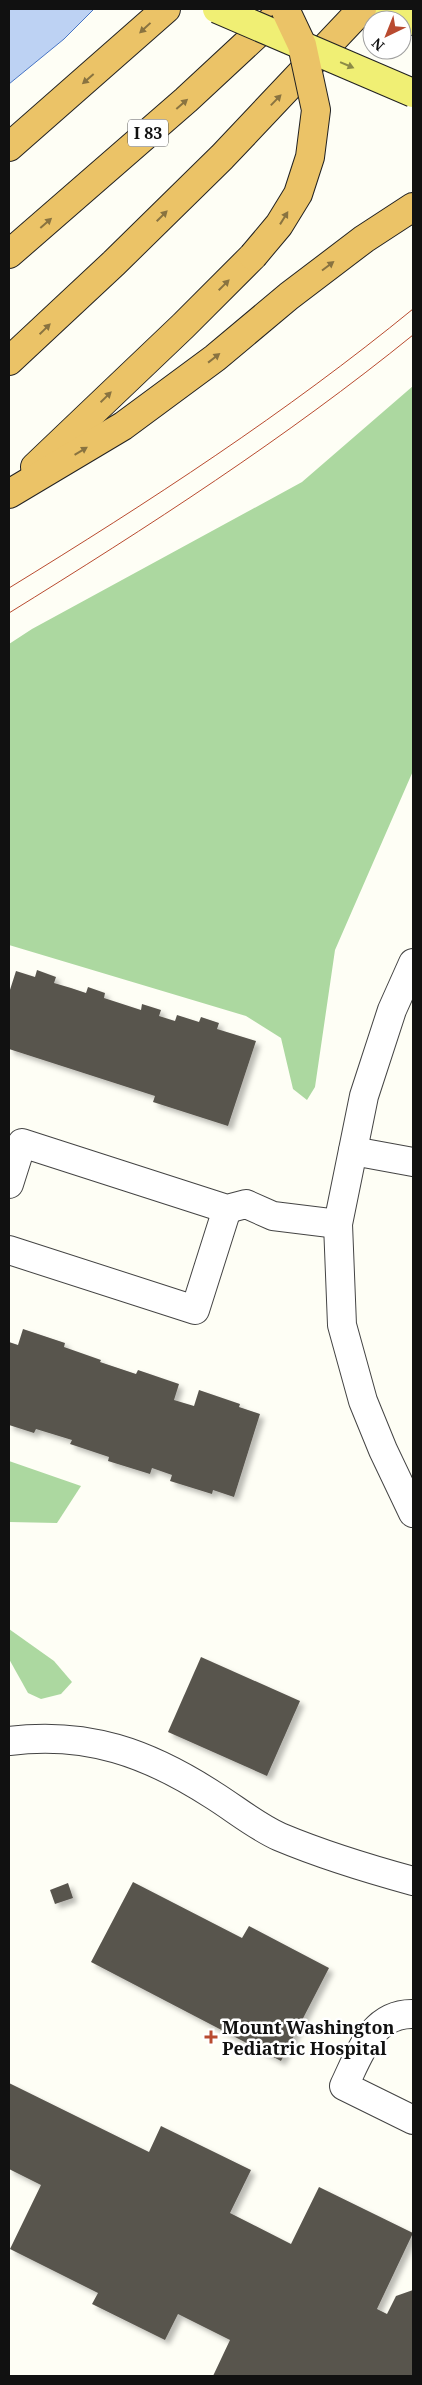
<svg xmlns="http://www.w3.org/2000/svg" width="422" height="2385" font-family="'Noto Serif',serif">
  <defs>
    <filter id="shadow"><feDropShadow dx="4.5" dy="4.5" stdDeviation="2.5" flood-color="#0004"/></filter>
  </defs>
  <rect width="100%" height="100%" fill="#fefef5"/>
  <g fill="#acd8a0">
    <polygon points="413,386 413,771 335,950 315,1087 307,1100 293,1089 281,1038 246,1016 9,945 9,644 32,629 302,482"/>
    <polygon points="9,1461 81,1486 57,1523 9,1522"/>
    <polygon points="9,1629 54,1661 72,1682 61,1694 41,1699 28,1693 9,1659"/>
  </g>
  <polygon fill="#bdd2f3" stroke="#4875c5" points="9,9 94,9 64,39 9,84"/>
  <g fill="#59554e" filter="url(#shadow)">
    <polygon points="37,970 56,977 54,983 71,988 86,993 88,987 105,993 104,998 141,1010 142,1004 161,1010 159,1016 175,1021 177,1015 199,1022 201,1017 219,1023 217,1029 256,1041 228,1126 153,1102 155,1096 9,1049 9,993 16,971 35,977"/>
    <polygon points="23,1329 65,1343 64,1347 101,1360 100,1362 136,1374 138,1370 179,1384 174,1400 194,1406 199,1390 240,1404 239,1407 260,1414 234,1497 213,1490 212,1494 170,1481 172,1475 152,1468 150,1474 108,1461 109,1457 70,1444 72,1440 36,1429 34,1433 9,1425 9,1342 18,1345"/>
    <polygon points="201,1657 300,1701 267,1776 168,1732"/>
    <polygon points="133,1882 242,1938 249,1926 329,1968 281,2061 91,1962"/>
    <polygon points="68,1883 73,1898 55,1904 50,1890"/>
    <polygon points="9,2083 149,2152 161,2126 251,2170 230,2213 291,2244 319,2187 413,2233 377,2309 387,2314 396,2296 413,2290 413,2376 213,2376 230,2340 178,2314 165,2340 92,2304 98,2293 10,2249 41,2185 9,2169"/>
  </g>
  <g fill="none" stroke-linecap="round" stroke-linejoin="round">
    <g stroke="#444" stroke-width="30">
      <g id="minor">
        <polyline points="413,963 392,1010 364,1096 338,1224 342,1325 363,1401 383,1450 413,1513"/>
        <polyline points="353,1151 413,1162"/>
        <polyline points="9,1184 22,1143 227,1209 246,1204 273,1216 338,1224"/>
        <polyline points="9,1250 195,1310 227,1209"/>
        <path d="M9 1741C87 1731 148 1753 213 1795 234 1808 257 1827 280 1837 323 1855 369 1869 413 1881"/>
        <path d="M413 2014C372 2013 359 2055 344 2086L413 2120"/>
      </g>
    </g>
    <g stroke="#222" stroke-width="30">
      <polyline id="major" points="387,9 413,21"/>
    </g>
    <g stroke="#222" stroke-width="30">
      <g id="highway">
        <polyline points="9,147 166,9"/>
        <polyline points="9,254 186,100 284,9"/>
        <polyline points="9,361 114,263 222,157 362,9"/>
        <polyline points="35,467 183,326 253,256"/>
        <polyline points="9,494 123,426 215,358 289,296 364,239 413,207"/>
      </g>
    </g>
    <use href="#minor" stroke="#fff" stroke-width="28"/>
    <use href="#major" stroke="#f0ef74" stroke-width="28"/>
    <use href="#highway" stroke="#ebc367" stroke-width="28"/>
    <g stroke="#b94b30" stroke-width="1">
      <path d="M9 588C149 502 286 413 413 309"/>
      <path d="M9 613C148 527 286 438 413 335"/>
    </g>
    <g stroke="#222" stroke-width="30" stroke-linecap="butt">
      <polyline id="major-bridge" points="217,9 413,93"/>
    </g>
    <g stroke="#222" stroke-width="30" stroke-linecap="butt">
      <polyline id="highway-bridge" points="253,256 279,225 298,194 310,157 316,110 302,45 285,9"/>
    </g>
    <use href="#major-bridge" stroke="#f0ef74" stroke-width="28"/>
    <use href="#highway-bridge" stroke="#ebc367" stroke-width="28"/>
  </g>
  <defs><path id="oneway-solid" d="M-6-.8H1V-3.2L6.5 0L1 3.2V.8H-6Z" transform="scale(1.25)"/></defs>
  <g fill="#897340">
    <use href="#oneway-solid" transform="translate(145 28) rotate(137)"/>
    <use href="#oneway-solid" transform="translate(88 79) rotate(139)"/>
    <use href="#oneway-solid" transform="translate(276 100) rotate(-46)"/>
    <use href="#oneway-solid" transform="translate(182 104) rotate(-41)"/>
    <use href="#oneway-solid" transform="translate(162 216) rotate(-45)"/>
    <use href="#oneway-solid" transform="translate(284 218) rotate(-58)"/>
    <use href="#oneway-solid" transform="translate(46 223) rotate(-41)"/>
    <use href="#oneway-solid" transform="translate(328 266) rotate(-37)"/>
    <use href="#oneway-solid" transform="translate(224 285) rotate(-45)"/>
    <use href="#oneway-solid" transform="translate(45 329) rotate(-44)"/>
    <use href="#oneway-solid" transform="translate(214 358) rotate(-38)"/>
    <use href="#oneway-solid" transform="translate(106 397) rotate(-44)"/>
    <use href="#oneway-solid" transform="translate(81 451) rotate(-31)"/>
  </g>
  <use fill="#8c8b47" href="#oneway-solid" transform="translate(347 65) rotate(23)"/>
  <path fill="#b94b30" stroke="#fff" stroke-width="2" d="M208.5 2029.5h5v5h5v5h-5v5h-5v-5h-5v-5h5z"/>
  <g text-anchor="middle" dominant-baseline="central" stroke-width="5" stroke-linejoin="round" paint-order="stroke">
    <rect fill="#fff" stroke="#585858" stroke-width="1" x="128" y="119.5" width="40" height="27" rx="4"/>
    <g font-size="16" font-weight="bold" fill="#111">
      <text x="148" y="133">I 83</text>
    </g>
    <g font-size="18" font-weight="bold" fill="#111" stroke="#fff" text-anchor="start">
      <text x="222" y="2027">Mount Washington<tspan x="222" dy="21">Pediatric Hospital</tspan></text>
    </g>
  </g>
  <rect width="422" height="2385" fill="none" stroke="#111111" stroke-width="20"/>
  <g transform="translate(387 35) rotate(223)"><circle r="24" fill="#ffffff" stroke="#a0a0a0"/>
  <path d="M0-4L9 19L0 12L-9 19Z" fill="#b94b30"/>
  <text y="-8" font-size="14" font-weight="bold" text-anchor="middle" fill="#111111">N</text>
  </g>
</svg>
